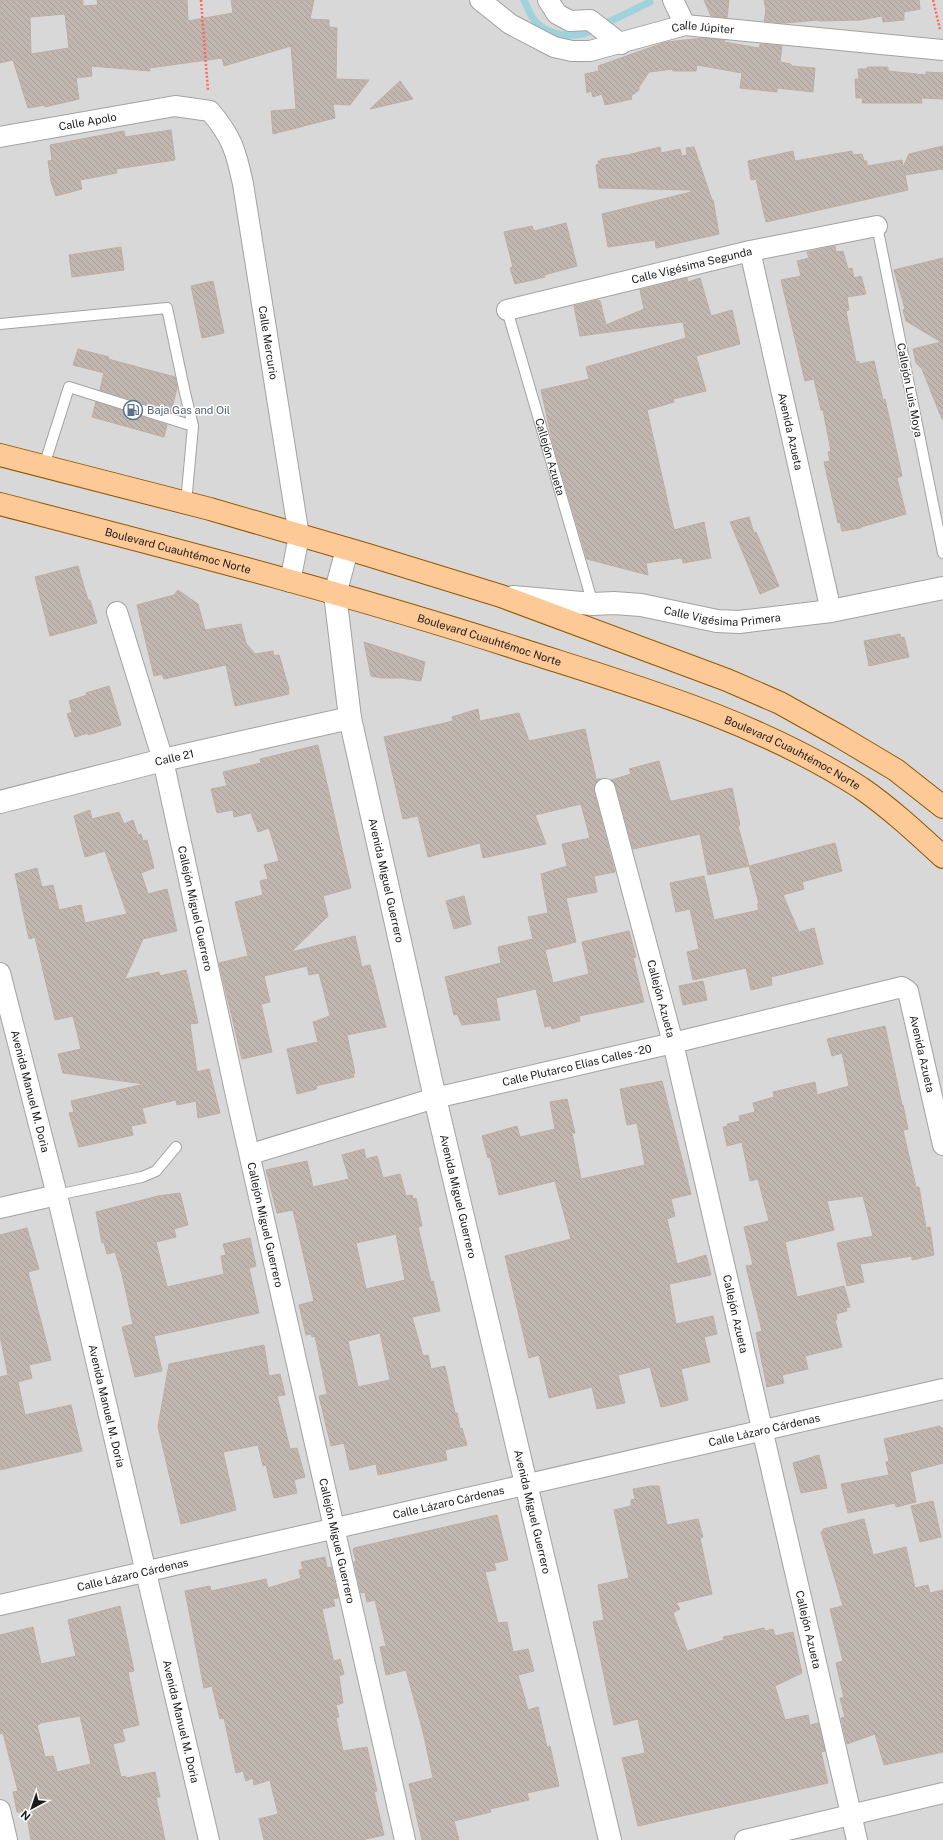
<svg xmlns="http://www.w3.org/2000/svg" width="943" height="1840" font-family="'Public Sans',sans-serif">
  <defs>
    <pattern id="building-back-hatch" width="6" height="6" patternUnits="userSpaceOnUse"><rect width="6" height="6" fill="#c1b7b0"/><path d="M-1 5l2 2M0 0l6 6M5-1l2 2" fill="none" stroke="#a59d97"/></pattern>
  </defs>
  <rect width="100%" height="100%" fill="#ede8e0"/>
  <rect fill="#d9d8d8" x="0" y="0" width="943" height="1840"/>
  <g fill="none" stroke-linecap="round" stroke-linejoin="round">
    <path stroke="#a0d2db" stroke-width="7" d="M524 0C527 6 530 15 534 20 546 35 567 37 584 34L650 2"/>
  </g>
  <g fill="url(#building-back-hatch)" stroke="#beada3" fill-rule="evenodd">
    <path d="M0 0H83V6L98 5 97 0H187L188 21 233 13 231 0H314L310 19 329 20V27L337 28 336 79 369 80 350 105 333 104 335 118 273 134 271 111 296 109 291 46 224 66 222 58 149 68 150 71 91 66 92 76 76 78 79 99 45 107V105L28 108 13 60 0 63ZM65 14 69 48 31 54 30 17Z"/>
    <polygon points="704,0 729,0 727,18 711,16"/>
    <polygon points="764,0 919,0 920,9 904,12 904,20 883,22 882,16 860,20 819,21 819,20 784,23 764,21 766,11"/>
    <polygon points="704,38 725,40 724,42 759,48 760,44 782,46 780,62 791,64 791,66 815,68 813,92 777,88 777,92 740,88 742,73 697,65 696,71 673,71 673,69 649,72 639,87 639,90 631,96 632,99 605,105 602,94 593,97 591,91 587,93 585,74 599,71 598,66 666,42"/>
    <polygon points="867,67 888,67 888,71 926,75 926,72 943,73 943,99 921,98 922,103 862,103 863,98 856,98 855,79 859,79 858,69 867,69"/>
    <polygon points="400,81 413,99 370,109"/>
    <polygon points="171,130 175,160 116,169 117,173 80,180 82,189 56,196 51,182 48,161 52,160 50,145 124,131 125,137"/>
    <polygon points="943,146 943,169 905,175 908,190 766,222 756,179 751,180 748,161 793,151 795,161 852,151 853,155 862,154 864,161 867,161 867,166 902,160 903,167 909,154"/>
    <polygon points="660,147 661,153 680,149 682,156 687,155 686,148 694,147 712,200 713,200 719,234 656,248 655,240 608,247 602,214 691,192 691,190 599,188 596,165 599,164 598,161 601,161 601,159 627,155"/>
    <polygon points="566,223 577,266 544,275 545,277 515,284 510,268 513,267 504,232 532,226 534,231"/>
    <polygon points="835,246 836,252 843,251 848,269 852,268 854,278 861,276 866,294 847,297 849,310 846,311 856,362 859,361 859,364 874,361 883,400 885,399 902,476 897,478 906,514 861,527 861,528 842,531 840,522 838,523 824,462 830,461 828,452 831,451 823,410 821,410 814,379 805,381 781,280 801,276 797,261 809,258 807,252"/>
    <polygon points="121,247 124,270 72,277 69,255"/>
    <polygon points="943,258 943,419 942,419 922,369 916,363 913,349 941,342 906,321 903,310 905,309 894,270"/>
    <polygon points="687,278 688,282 700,278 711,316 732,310 740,344 696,356 706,391 673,399 674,402 647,410 674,530 704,522 711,558 683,563 682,558 646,563 648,575 587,559 553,444 541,390 589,379 586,367 686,338 683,322 580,336 574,306 598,300 600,301 606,325 644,309 640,290"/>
    <polygon points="213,281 224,333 202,338 191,286"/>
    <polygon points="78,349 109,357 108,359 175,377 177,388 171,412 100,390 104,373 73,365"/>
    <polygon points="96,402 167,425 164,437 92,417"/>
    <polygon points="749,517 754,533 756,532 779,586 760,594 730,522"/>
    <polygon points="78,566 88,600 90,600 97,623 50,636 35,577"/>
    <polygon points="178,590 198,604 205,630 241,624 246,643 255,654 273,651 274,656 279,655 289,689 288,689 289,694 235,706 226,665 164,679 162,674 154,676 137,605 174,595"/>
    <polygon points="900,634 901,638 904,637 909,657 869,666 864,641"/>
    <polygon points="364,642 425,662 421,681 401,678 381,678 371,676"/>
    <polygon points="109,686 121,725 88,735 88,733 75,737 67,714 72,712 69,701 87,695 86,693"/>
    <polygon points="478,709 480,721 519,713 529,741 585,729 596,779 600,779 594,786 594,792 615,872 594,876 597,892 566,898 576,942 545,950 553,983 589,974 582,942 629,931 636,957 633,958 644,1002 579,1016 580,1021 552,1029 551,1026 545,1027 536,989 496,998 500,1020 462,1025 457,1014 454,1015 445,977 501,963 498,947 533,939 528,917 548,913 541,874 567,866 562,844 590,838 581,804 535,815 546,844 483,858 480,843 428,857 418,816 403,819 384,737 453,721 452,717"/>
    <polygon points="318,745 351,888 323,896 328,916 291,952 355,936 362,967 370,965 386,1027 347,1035 355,1073 353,1074 354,1077 316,1086 317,1089 297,1094 287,1049 318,1042 313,1022 330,1016 319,973 309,975 307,966 264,976 270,1002 261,1004 272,1052 242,1059 219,963 248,956 235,902 263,895 260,881 268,879 264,865 279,861 269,828 258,832 251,813 234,817 233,810 217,813 211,789 227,786 223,772 261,763 260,759"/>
    <polygon points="659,761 670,800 672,801 732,788 740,825 738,826 749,866 708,875 700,834 633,849 616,786 611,780 631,774 629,769"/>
    <polygon points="90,810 92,819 119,812 124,824 133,820 138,835 141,834 143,841 147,840 154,868 141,873 148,894 167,889 177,931 143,939 125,979 159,972 160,976 186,970 198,1023 190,1024 197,1072 209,1069 220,1113 198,1118 196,1101 177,1105 176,1100 142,1108 146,1123 131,1126 133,1135 79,1147 69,1113 74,1112 71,1101 144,1084 63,1073 58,1054 81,1049 73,1016 55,1020 35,937 29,939 15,874 37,868 42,887 53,885 59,910 81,905 85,923 127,914 105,851 85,857 74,816"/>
    <polygon points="835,843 842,871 802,882 804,889 783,895 799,932 814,928 823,964 771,977 772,985 751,990 746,968 693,980 687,952 699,949 690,909 676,912 670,883 704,876 714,920 759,910 757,904 759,904 749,866"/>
    <polygon points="464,896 471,924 454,929 446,901"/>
    <polygon points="703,981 707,1000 683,1005 679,986"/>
    <polygon points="885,1026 902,1105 903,1105 908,1129 903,1130 916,1187 919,1187 926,1228 930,1227 934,1255 912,1260 912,1256 860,1264 864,1282 847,1286 837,1243 873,1236 863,1196 827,1201 834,1230 785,1242 797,1297 844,1286 850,1307 846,1308 847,1311 836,1314 837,1320 835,1320 842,1347 805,1356 808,1369 782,1375 784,1383 767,1387 756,1333 762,1331 746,1266 753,1265 744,1227 769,1221 758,1179 750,1181 742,1142 727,1146 723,1127 728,1126 727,1124 740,1121 739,1116 755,1112 753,1103 774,1097 773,1092 815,1082 817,1095 849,1086 842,1053 832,1056 827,1039"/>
    <polygon points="662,1081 691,1194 671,1199 675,1216 667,1219 677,1264 706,1255 711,1275 669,1284 676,1324 713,1316 717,1334 704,1337 710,1362 681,1369 688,1400 670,1405 661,1407 650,1367 618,1375 625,1403 597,1409 592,1387 549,1398 539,1355 529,1358 505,1256 571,1239 555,1181 499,1195 490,1157 488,1158 482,1136 517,1126 520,1137 555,1129 550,1102 567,1099 575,1133 572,1133 581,1179 645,1165 637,1123 627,1125 620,1089"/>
    <path d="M364 1149 366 1159 377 1156 383 1178 400 1174 406 1196 412 1195 413 1199 416 1198 422 1226 418 1227 431 1282 433 1281 440 1311 412 1317 423 1356 428 1355 431 1369 445 1366 455 1413H457L460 1429 462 1428 467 1445 445 1450 447 1460 378 1475 376 1464 350 1470 344 1443 331 1446 319 1396 327 1394 315 1336 312 1337 311 1334 306 1335 299 1305 314 1301 293 1210 277 1213 266 1170 307 1161 313 1187 349 1179 342 1155ZM396 1234 405 1280 366 1289 356 1243ZM380 1333 390 1380 358 1387 348 1341Z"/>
    <polygon points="180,1193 188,1225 174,1229 176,1237 156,1242 167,1287 224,1274 221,1256 226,1255 223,1244 250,1238 256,1266 249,1268 259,1313 154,1336 162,1371 135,1377 122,1327 133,1324 122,1274 115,1252 107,1254 104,1242 102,1243 96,1212 158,1196"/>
    <polygon points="27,1228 39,1269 28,1272 51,1360 29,1365 32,1378 18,1382 25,1415 71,1405 82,1451 0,1470 0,1377 8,1375 0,1336 0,1235"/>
    <polygon points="264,1345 269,1376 280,1374 285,1395 277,1396 290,1449 297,1448 305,1477 294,1480 297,1493 274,1498 266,1465 263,1466 258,1445 223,1452 236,1510 181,1524 158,1427 169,1364"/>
    <polygon points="940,1426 941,1428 943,1428 943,1463 910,1472 916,1502 896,1507 895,1503 848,1513 841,1484 889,1475 886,1462 889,1461 884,1439"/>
    <polygon points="819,1455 827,1488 801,1493 793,1463"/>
    <polygon points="651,1486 659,1486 667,1525 698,1519 703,1537 700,1538 712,1594 676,1603 680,1609 673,1613 687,1651 724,1640 723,1637 764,1628 765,1631 773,1629 775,1636 793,1632 802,1673 775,1686 785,1720 808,1715 810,1725 818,1723 825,1751 821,1752 828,1783 638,1826 622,1758 645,1753 638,1719 614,1725 593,1622 604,1620 598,1585 629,1578 614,1510 631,1506 631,1500 635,1499 633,1489"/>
    <polygon points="933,1501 941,1537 920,1542 911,1506"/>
    <polygon points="497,1515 508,1560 494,1563 496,1570 485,1572 498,1623 507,1622 513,1652 528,1649 534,1671 518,1675 528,1710 538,1707 547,1747 550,1746 559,1786 527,1793 529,1800 490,1809 491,1812 454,1821 459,1840 422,1840 409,1784 433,1778 423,1732 406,1670 386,1675 380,1647 386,1646 375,1600 367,1602 365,1592 361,1593 354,1562 356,1561 353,1550 354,1548"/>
    <polygon points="864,1519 873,1555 906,1547 915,1588 928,1585 930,1593 943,1590 943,1752 884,1765 875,1734 847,1744 841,1718 845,1717 840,1698 844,1698 836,1663 843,1661 830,1609 843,1606 821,1532 823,1532 823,1529"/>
    <polygon points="325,1557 327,1568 331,1567 338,1598 333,1599 335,1606 322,1609 333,1659 335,1661 340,1659 344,1674 339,1676 343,1703 336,1705 339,1717 336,1718 343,1751 367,1747 377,1791 374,1792 384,1835 362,1840 264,1840 259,1819 278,1814 270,1780 254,1785 253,1778 246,1781 243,1771 236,1773 224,1718 220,1719 212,1686 204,1688 185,1591 210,1586 211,1591 266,1579 268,1588 301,1578 299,1570 303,1569 301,1562"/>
    <path d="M120 1606 134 1671 128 1672 139 1725 122 1729 125 1741 113 1744 121 1777 126 1776V1778L155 1772 160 1797H156L165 1840H31L26 1811 17 1812 13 1792 18 1791 3 1733 0 1734V1635L33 1627 41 1664 76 1656 68 1620ZM80 1716 91 1764 57 1772 53 1756 45 1757 37 1725 40 1724V1723Z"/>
  </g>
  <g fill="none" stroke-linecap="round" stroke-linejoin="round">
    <g stroke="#a2a2a2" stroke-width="12">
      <g id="service">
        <polyline points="877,226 943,553"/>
        <path id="s1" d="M507 310 593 604"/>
        <polyline points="0,324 167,308 185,393 193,426"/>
        <polyline points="44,466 69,387 193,426 186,503"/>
        <polyline points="57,1195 142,1177 156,1171 176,1147"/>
      </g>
    </g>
    <g stroke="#a2a2a2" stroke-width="22">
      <g id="minor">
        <path id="s2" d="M480 0 510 24 554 47 572 51H590L685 25 943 50"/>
        <polyline points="548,0 557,14 570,21 590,20 621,44"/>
        <polyline points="673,0 685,25"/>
        <path id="s3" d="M0 137 175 106 210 111C232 137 236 151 243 184L299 536 290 582"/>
        <path id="s4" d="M750 251 831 611"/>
        <path id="s5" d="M507 310 750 251 877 226"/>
        <path id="s6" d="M117 612 163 760 237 1100 405 1840"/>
        <path id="s7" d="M605 789 673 1043 857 1840"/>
        <path id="s8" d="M0 973 57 1195 209 1840"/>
        <path id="s9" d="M251 1154 435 1098 673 1043 902 987 908 991 943 1145"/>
        <polyline points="0,1208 57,1195"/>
        <path id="s10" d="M0 1605 943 1389"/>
        <polyline points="0,1810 7,1840"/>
        <polyline points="745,1840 943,1793"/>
      </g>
    </g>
    <g stroke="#a2a2a2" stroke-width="24">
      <g id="tertiary">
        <path id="s11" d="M347 550 335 594 350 718 435 1098 610 1840"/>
        <path id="s12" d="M513 597 593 604 614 603 641 605 717 621 739 622 831 611 943 588"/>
        <path id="s13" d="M0 802 163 760 350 718"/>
      </g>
    </g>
    <g stroke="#925700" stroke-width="24">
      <g id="primary">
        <polyline points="0,455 210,509 368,555 501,596 727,680 780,703 839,736 896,770 943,807"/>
        <path id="s14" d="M0 504C173 549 346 593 516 648 634 686 756 720 861 788 890 808 917 833 943 857"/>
      </g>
    </g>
    <g stroke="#fa6965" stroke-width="2.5" stroke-dasharray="2 2" stroke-linecap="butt">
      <polyline points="201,0 208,91"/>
      <polyline points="933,0 940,29"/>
    </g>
    <use href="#service" stroke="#fff" stroke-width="10"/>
    <use href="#minor" stroke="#fff" stroke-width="20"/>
    <use href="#tertiary" stroke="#fff" stroke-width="22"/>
    <use href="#primary" stroke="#fcc997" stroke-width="22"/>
  </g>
  <defs>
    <g id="fuel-ring" transform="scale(1)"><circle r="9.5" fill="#fff" stroke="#5c6f8a" stroke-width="1.5"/><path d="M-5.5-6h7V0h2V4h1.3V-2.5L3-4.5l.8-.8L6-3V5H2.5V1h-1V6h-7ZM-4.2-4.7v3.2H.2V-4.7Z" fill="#5c6f8a"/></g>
  </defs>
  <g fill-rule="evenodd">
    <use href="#fuel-ring" x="133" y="410"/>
  </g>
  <g text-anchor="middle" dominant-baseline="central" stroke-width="3" stroke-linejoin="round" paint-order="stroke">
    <g font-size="11" fill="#1b1b1b" stroke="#fff">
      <text stroke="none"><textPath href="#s2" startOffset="241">Calle Júpiter</textPath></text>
      <text stroke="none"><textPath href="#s3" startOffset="89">Calle Apolo</textPath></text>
      <text stroke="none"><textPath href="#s5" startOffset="190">Calle Vigésima Segunda</textPath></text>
      <text stroke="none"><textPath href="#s3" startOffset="455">Calle Mercurio</textPath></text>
      <text transform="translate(910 390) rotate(79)">Callejón Luis Moya</text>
      <text stroke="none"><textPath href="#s4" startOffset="185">Avenida Azueta</textPath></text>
      <text stroke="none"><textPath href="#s1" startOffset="153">Callejón Azueta</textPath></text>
      <text stroke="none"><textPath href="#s14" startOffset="184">Boulevard Cuauhtémoc Norte</textPath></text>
      <text stroke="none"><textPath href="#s12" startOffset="211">Calle Vigésima Primera</textPath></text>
      <text stroke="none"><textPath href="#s14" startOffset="508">Boulevard Cuauhtémoc Norte</textPath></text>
      <text stroke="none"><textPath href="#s14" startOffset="832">Boulevard Cuauhtémoc Norte</textPath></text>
      <text stroke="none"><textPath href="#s13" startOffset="180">Calle 21</textPath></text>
      <text stroke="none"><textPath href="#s11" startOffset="337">Avenida Miguel Guerrero</textPath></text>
      <text stroke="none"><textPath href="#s6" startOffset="307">Callejón Miguel Guerrero</textPath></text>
      <text stroke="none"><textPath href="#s7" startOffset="217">Callejón Azueta</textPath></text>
      <text stroke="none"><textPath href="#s9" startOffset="744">Avenida Azueta</textPath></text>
      <text stroke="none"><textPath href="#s9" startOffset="338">Calle Plutarco Elías Calles - 20</textPath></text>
      <text stroke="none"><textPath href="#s8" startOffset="122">Avenida Manuel M. Doria</textPath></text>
      <text stroke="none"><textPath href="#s11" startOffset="661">Avenida Miguel Guerrero</textPath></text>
      <text stroke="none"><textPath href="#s6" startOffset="631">Callejón Miguel Guerrero</textPath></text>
      <text stroke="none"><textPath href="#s7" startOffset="541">Callejón Azueta</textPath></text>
      <text stroke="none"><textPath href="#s8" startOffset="446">Avenida Manuel M. Doria</textPath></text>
      <text stroke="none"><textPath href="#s10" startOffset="784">Calle Lázaro Cárdenas</textPath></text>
      <text stroke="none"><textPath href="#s10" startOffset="460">Calle Lázaro Cárdenas</textPath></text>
      <text stroke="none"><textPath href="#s11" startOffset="985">Avenida Miguel Guerrero</textPath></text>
      <text stroke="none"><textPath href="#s6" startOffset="955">Callejón Miguel Guerrero</textPath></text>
      <text stroke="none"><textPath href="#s10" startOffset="136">Calle Lázaro Cárdenas</textPath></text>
      <text stroke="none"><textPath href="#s7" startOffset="865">Callejón Azueta</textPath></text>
      <text stroke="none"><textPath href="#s8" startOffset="770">Avenida Manuel M. Doria</textPath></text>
    </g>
    <g font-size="11" fill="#4e5e75" stroke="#fff" text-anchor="start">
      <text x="147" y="410">Baja Gas and Oil</text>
    </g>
  </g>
  <g transform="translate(32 1808) rotate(220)" stroke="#ffffff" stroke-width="3" paint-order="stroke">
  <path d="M0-3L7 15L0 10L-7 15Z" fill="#1b1b1b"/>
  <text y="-6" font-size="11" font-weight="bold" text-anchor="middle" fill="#1b1b1b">N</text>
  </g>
</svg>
